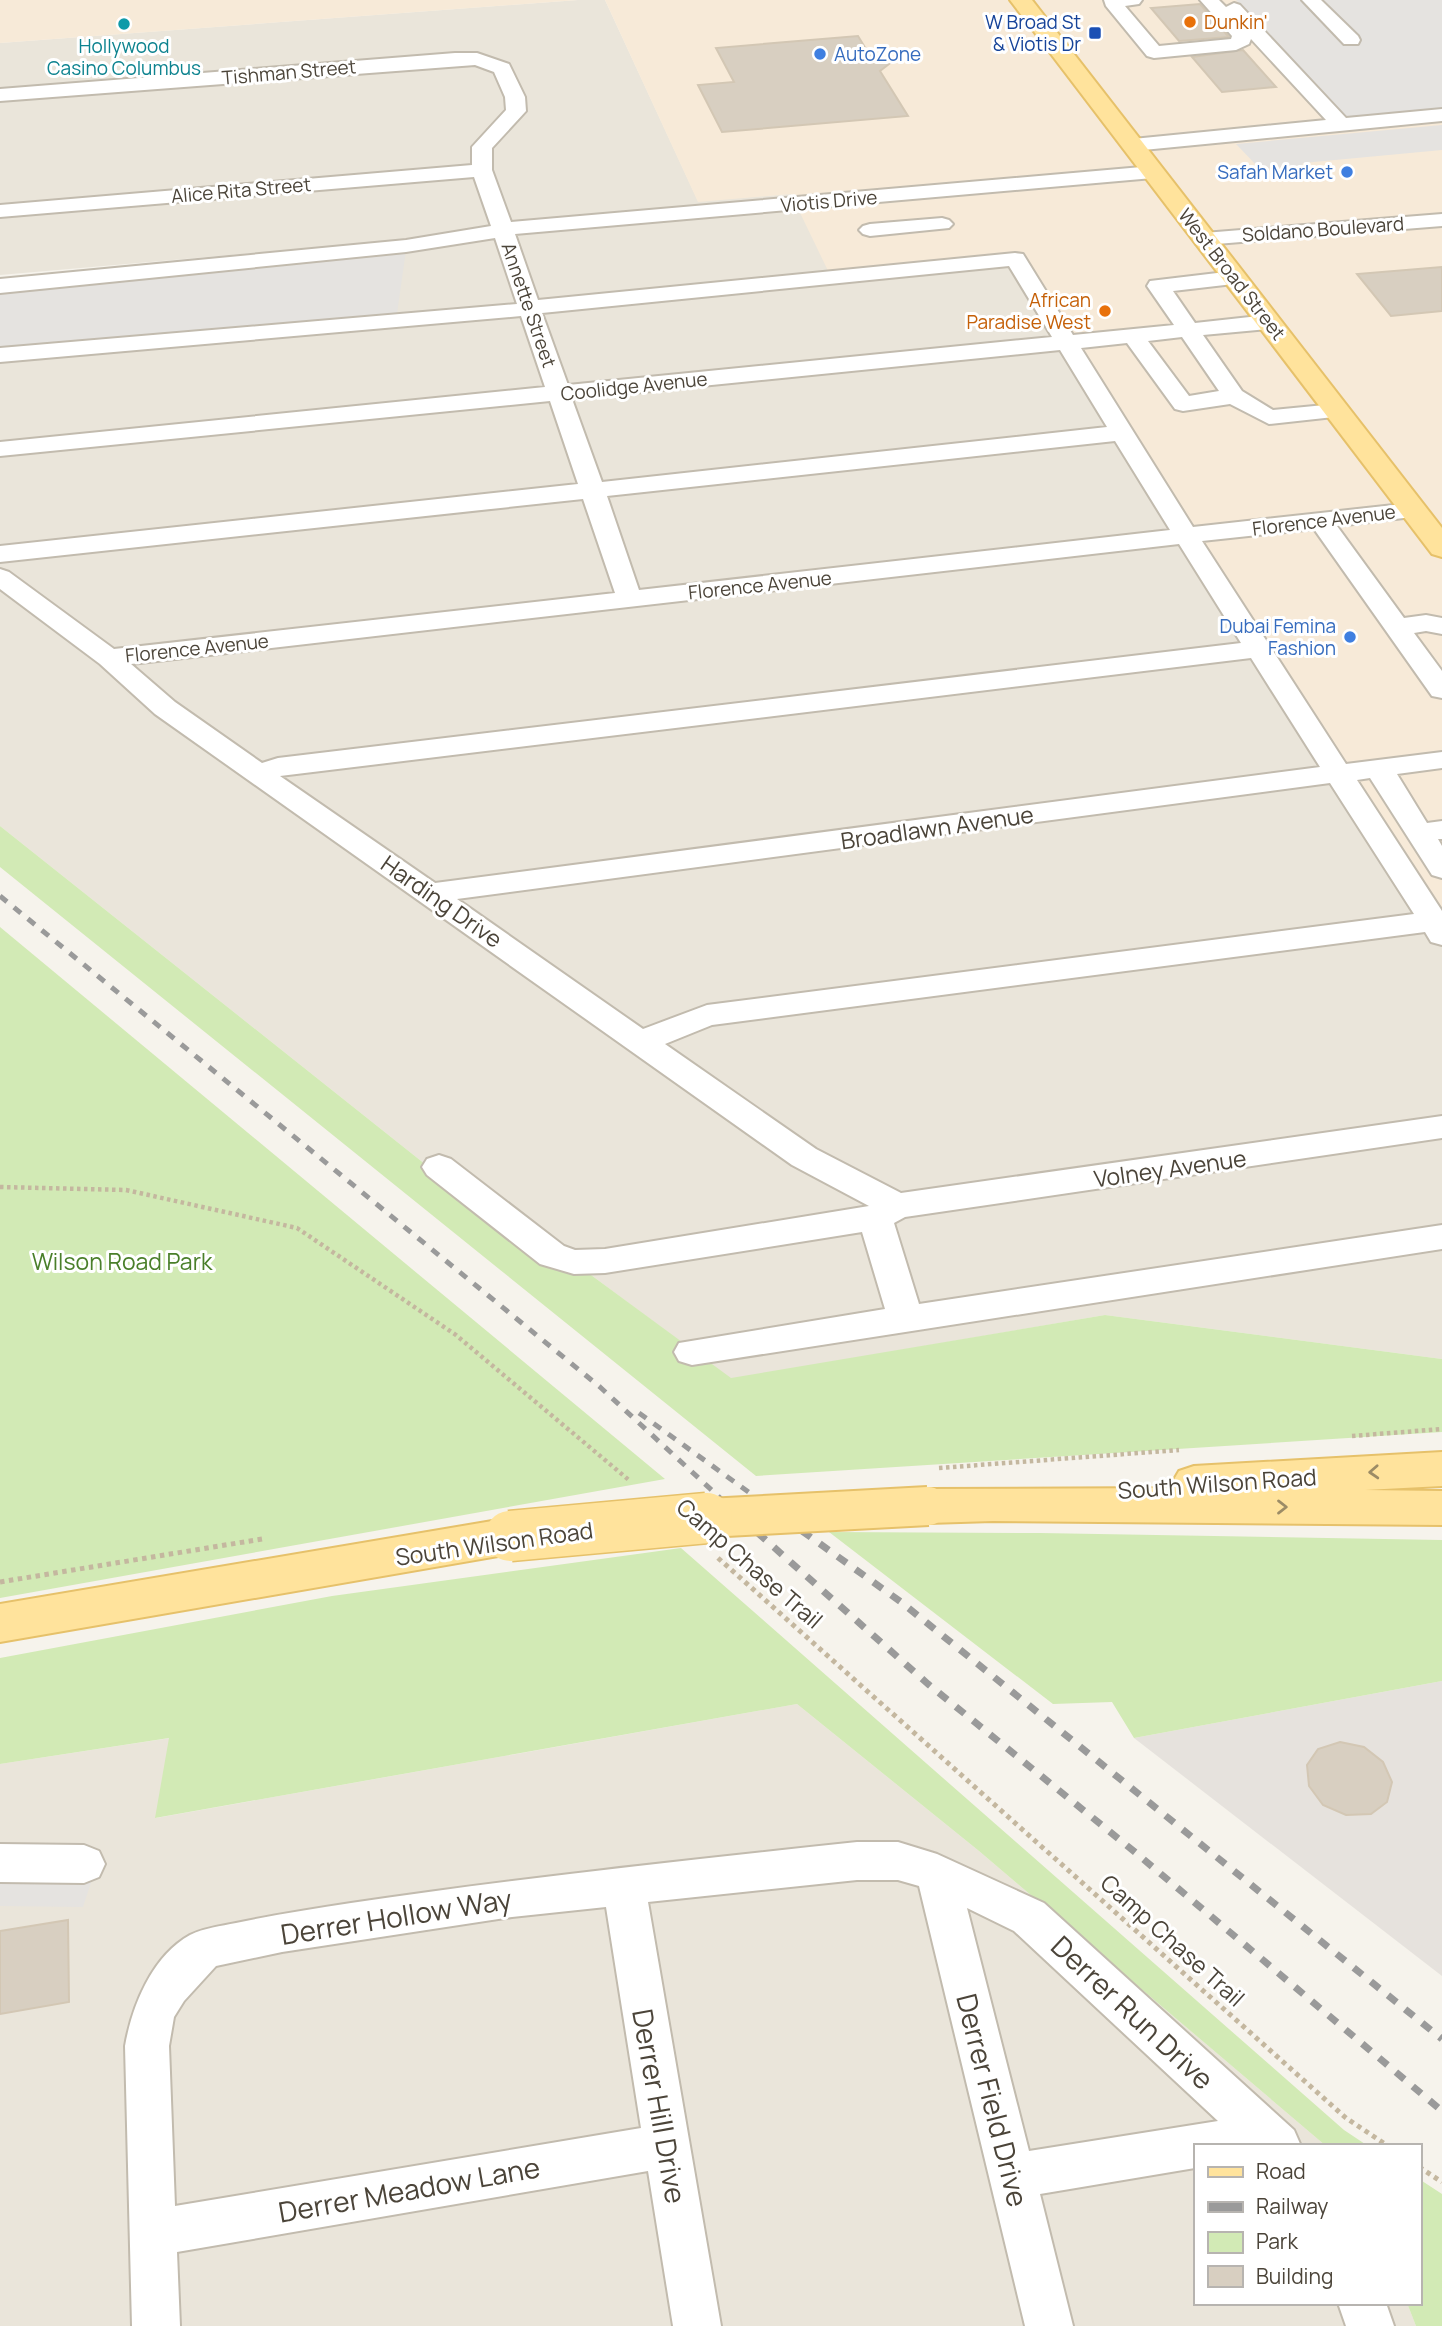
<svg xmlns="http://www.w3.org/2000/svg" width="1442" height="2326" font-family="Manrope,sans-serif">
  <rect width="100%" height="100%" fill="#f6f3ec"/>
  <g fill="#eae5da">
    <polygon points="578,0 605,0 698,201 791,194 1013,260 1442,934 1442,1359 1105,1315 731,1379 591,1275 548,1262 0,826 0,355 426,238 0,275 0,43"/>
    <polygon points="797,1704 979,1851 1326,2146 1195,2146 1195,2303 1407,2303 1416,2326 0,2326 0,1764 170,1738 156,1818"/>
  </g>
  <g fill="#f7ead8">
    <polygon points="0,0 578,0 0,43"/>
    <polygon points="605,0 1442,0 1442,934 1013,260 831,277 791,194 698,202"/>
  </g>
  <polygon fill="#e6e2dd" points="1442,1681 1442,1976 1134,1738"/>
  <g fill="#d2eab5">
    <polygon points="0,826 548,1262 591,1275 731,1378 1105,1315 1442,1359 1442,1432 756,1476 0,867"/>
    <polygon points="0,927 665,1479 0,1598"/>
    <polygon points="829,1532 1040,1533 1442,1540 1442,1681 1134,1738 1112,1702 1053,1704"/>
    <polygon points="681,1548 1344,2130 1368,2146 1326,2146 979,1851 797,1704 155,1818 169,1738 0,1764 0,1658 332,1596"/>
    <polygon points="1419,2179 1442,2194 1442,2326 1416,2326 1407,2303 1419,2303"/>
  </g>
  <g fill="#e5e3e0">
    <polygon points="1236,0 1442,0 1442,120 1355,128"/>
    <polygon points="1442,125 1442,150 1303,163 1302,166 1260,169 1236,144"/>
    <polygon points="407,243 397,314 0,351 0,278"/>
    <polygon points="0,1874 94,1874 83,1907 0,1906"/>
  </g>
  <g fill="#d8cfc1" stroke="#d3c7b4" stroke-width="2">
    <polygon points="1200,4 1229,37 1179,41 1151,8"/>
    <polygon points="858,36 869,54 893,61 880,71 908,116 722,132 698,85 734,82 716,48"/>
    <polygon points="1243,50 1276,87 1222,92 1192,57"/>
    <polygon points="1442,267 1442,311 1391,316 1357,274"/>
    <polygon points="1340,1742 1364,1747 1383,1762 1392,1782 1387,1802 1371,1814 1346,1815 1323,1805 1309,1786 1307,1765 1318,1749"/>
    <polygon points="68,1920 69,2002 0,2014 0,1931"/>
  </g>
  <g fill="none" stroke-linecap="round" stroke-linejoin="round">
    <g stroke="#c2bbae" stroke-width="4">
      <g id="minor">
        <polygon points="1104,0 1142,0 1139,4 1125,6 1159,46 1231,39 1232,36 1200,0 1219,0 1226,7 1234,3 1240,5 1346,118 1442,109 1442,121 1133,151 1126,149 1123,145 1126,141 1133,139 1326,120 1251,39 1249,44 1236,50 1154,58 1147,56 1106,6"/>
        <polygon points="1302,0 1321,0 1358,36 1360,40 1358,44 1344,44"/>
        <path d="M455 53H477L509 64 525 97 526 111 492 148V170L511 222 1153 166 1160 168 1163 172 1160 176 1153 178 515 234 538 300 1015 253 1023 254 1073 335 1174 325 1147 286 1150 281 1234 271 1242 273 1245 278 1242 283 1173 291 1195 323 1268 315 1276 317 1279 322 1276 327 1268 329 1203 335 1242 391 1273 410 1335 404 1343 406 1347 411 1343 416 1269 424 1230 404 1183 411 1175 409 1127 343 1081 348 1193 527 1412 503 1421 505 1424 510 1421 515 1412 517 1337 526 1404 618 1426 615 1442 618V634L1426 631 1414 633 1442 671V698L1432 696 1314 529 1202 541 1346 764 1442 752V768L1397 774 1427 823 1442 821V839H1438L1442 846V878L1432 875 1370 778 1357 780 1442 911V945L1431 942 1425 932 712 1025 665 1044 816 1149 901 1193 1442 1116V1138L905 1217 894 1223 919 1304 1442 1225V1249L692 1365 679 1361 674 1352 679 1343 885 1309 862 1232 605 1273 574 1274 540 1264 427 1175 422 1167 427 1159 439 1155 451 1159 564 1246 575 1250 605 1249 869 1206 792 1165 155 714 100 664 0 589V569L9 572 114 649 615 593 583 499 0 562V546L578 484 550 401 0 456V442L545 387 521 316 0 362V348L517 304 495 238 406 252 0 293V279L406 240 491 226 474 177 0 217V205L472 165V147L506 110 505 97 494 72 475 65 0 101V89ZM1009 266 1052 337 568 385 542 313ZM1182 337 1219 391 1189 396 1148 341ZM1060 350 1107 427 602 482 572 399ZM1115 441 1170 530 639 590 607 496ZM1179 544 1241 643 278 758 262 763 175 702 131 664ZM1251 658 1320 767 435 883 280 776ZM1330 783 1414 914 707 1005 643 1029 457 899Z"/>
        <polygon points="1442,214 1442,226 1204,245 1196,244 1193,239 1196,234 1204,233"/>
        <polygon points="942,218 949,220 953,224 949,228 870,236 863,234 859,230 863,226 870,224"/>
        <path d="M857 1842H898L937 1854 1044 1903 1294 2130 1301 2146H1195V2168L1040 2194 1073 2326H1025L919 1886 898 1880H857L648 1902 721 2326H673L648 2171 177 2252 180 2326H132L125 2046C132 2006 152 1956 190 1935 204 1928 221 1926 236 1923 274 1915 312 1909 351 1903 519 1878 688 1860 857 1842ZM606 1907 641 2128 175 2206 169 2046 174 2017 184 2001 216 1966 282 1952 512 1917ZM967 1908 1014 1931 1218 2121 1029 2151Z"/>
        <polygon points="0,1844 84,1845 99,1851 105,1864 99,1877 84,1883 0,1882"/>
        <polygon points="1338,2303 1386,2303 1394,2326 1346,2326"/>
      </g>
    </g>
    <g stroke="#e6c16a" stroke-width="4">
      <g id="major">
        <polygon points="1010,0 1032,0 1442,528 1442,557 1432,554"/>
        <polygon points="1442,1452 1442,1486 1365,1490 1442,1491 1442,1525 993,1521 928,1523 913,1518 906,1506 913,1494 928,1489 1175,1488 1172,1483 1179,1471 1194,1466"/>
        <polygon points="510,1518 526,1524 532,1536 526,1548 510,1554 0,1642 0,1604"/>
      </g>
    </g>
    <g stroke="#c4b79f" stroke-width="4.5" stroke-dasharray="3.5 3.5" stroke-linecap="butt">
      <polyline points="0,1187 126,1190 297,1228 456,1335 630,1481"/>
      <polyline points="1352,1436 1442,1429"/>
      <polyline points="939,1468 1179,1450"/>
    </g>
    <g stroke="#c4b79f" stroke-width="5" stroke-dasharray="4.5 4.5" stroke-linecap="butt">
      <polyline points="718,1558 1346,2118 1388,2146"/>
      <polyline points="0,1582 262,1539"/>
      <polyline points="1419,2167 1442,2182"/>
    </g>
    <use href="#minor" fill="#fff" fill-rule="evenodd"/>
    <use href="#major" fill="#ffe39c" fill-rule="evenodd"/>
    <g stroke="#9a9a9a" stroke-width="5" stroke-dasharray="9 9" stroke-linecap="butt">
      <polyline points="0,896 600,1387 743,1519"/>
      <polyline points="639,1413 786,1519"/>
    </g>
    <g stroke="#9a9a9a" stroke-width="7" stroke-dasharray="11 11" stroke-linecap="butt">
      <polyline points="741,1518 928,1684 1136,1853 1442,2111"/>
      <polyline points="784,1518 901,1602 1442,2039"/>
    </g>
    <g stroke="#e6c16a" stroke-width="42" stroke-linecap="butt">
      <polyline id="major-bridge-far1" points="689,1519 928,1506"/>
    </g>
    <g stroke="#e6c16a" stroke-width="53" stroke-linecap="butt">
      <polyline id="major-bridge" points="510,1536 707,1518"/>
    </g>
    <use href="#major-bridge-far1" stroke="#ffe39c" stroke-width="38"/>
    <use href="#major-bridge" stroke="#ffe39c" stroke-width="50"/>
  </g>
  <defs><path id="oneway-chevron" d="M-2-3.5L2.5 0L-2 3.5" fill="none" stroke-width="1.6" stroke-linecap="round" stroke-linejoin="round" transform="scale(1.75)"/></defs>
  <g stroke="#9c8c66">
    <use href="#oneway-chevron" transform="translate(1374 1472) rotate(177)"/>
    <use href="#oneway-chevron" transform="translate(1282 1507)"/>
  </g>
  <g fill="#e8710a" stroke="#fff" stroke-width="2.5">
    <circle cx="1190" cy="22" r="7"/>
    <circle cx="1105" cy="311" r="7"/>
  </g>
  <circle fill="#0f9aa8" stroke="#fff" stroke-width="2.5" cx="124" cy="24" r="7"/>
  <rect fill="#1a4fb4" stroke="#fff" stroke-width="2.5" x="1088" y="26" width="14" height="14" rx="3.5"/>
  <g fill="#3f7fe0" stroke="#fff" stroke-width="2.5">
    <circle cx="820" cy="54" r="7"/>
    <circle cx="1347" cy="172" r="7"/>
    <circle cx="1350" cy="637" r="7"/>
  </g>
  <g text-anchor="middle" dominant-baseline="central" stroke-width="6" stroke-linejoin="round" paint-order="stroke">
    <g font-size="19" fill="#164399" stroke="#fff" text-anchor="end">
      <text x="1081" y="22">W Broad St<tspan x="1081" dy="22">&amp; Viotis Dr</tspan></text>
    </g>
    <g font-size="19" fill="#c56008" stroke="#fff" text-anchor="start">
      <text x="1204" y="22">Dunkin'</text>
      <text x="1091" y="300" text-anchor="end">African<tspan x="1091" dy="22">Paradise West</tspan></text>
    </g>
    <g font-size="19" fill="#0d838f" stroke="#fff">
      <text x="124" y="46">Hollywood<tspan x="124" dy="22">Casino Columbus</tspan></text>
    </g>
    <g font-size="19" fill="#366cbe" stroke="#fff" text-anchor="end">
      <text x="834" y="54" text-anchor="start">AutoZone</text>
      <text x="1333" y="172">Safah Market</text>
      <text x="1336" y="626">Dubai Femina<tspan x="1336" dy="22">Fashion</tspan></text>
    </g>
    <g font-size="19" fill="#4b4439" stroke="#fff">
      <text transform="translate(289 72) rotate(-5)">Tishman Street</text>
      <text transform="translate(241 190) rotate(-5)">Alice Rita Street</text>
      <text transform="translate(829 201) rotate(-5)">Viotis Drive</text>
      <text transform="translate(1323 229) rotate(-4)">Soldano Boulevard</text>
      <text transform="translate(1232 274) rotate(52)">West Broad Street</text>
      <text transform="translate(529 305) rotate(71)">Annette Street</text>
      <text transform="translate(634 386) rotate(-6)">Coolidge Avenue</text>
      <text transform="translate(1324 520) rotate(-7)">Florence Avenue</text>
      <text transform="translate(760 585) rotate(-6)">Florence Avenue</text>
      <text transform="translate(197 648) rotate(-6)">Florence Avenue</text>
    </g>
    <g font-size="23" fill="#4b4439" stroke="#fff">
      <text transform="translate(937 827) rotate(-8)">Broadlawn Avenue</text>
      <text transform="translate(442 901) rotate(35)">Harding Drive</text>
      <text transform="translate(1170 1168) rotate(-8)">Volney Avenue</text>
      <text transform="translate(1217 1483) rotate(-4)">South Wilson Road</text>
      <text transform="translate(494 1543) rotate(-8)">South Wilson Road</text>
      <text transform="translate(750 1563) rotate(41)">Camp Chase Trail</text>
      <text transform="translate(1173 1940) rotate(42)">Camp Chase Trail</text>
    </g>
    <g font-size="23" fill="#4a7f2a" stroke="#fff">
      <text x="122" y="1261">Wilson Road Park</text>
    </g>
    <g font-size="28" fill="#4b4439" stroke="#fff">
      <text transform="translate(396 1916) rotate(-9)">Derrer Hollow Way</text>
      <text transform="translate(1133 2012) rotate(43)">Derrer Run Drive</text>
      <text transform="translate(993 2100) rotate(76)">Derrer Field Drive</text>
      <text transform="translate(660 2106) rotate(80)">Derrer Hill Drive</text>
      <text transform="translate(409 2189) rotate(-10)">Derrer Meadow Lane</text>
    </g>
  </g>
  <rect x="1194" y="2144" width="228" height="161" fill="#ffffff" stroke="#b7b4b0" stroke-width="2"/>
  <rect x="1208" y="2167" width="35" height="10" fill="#ffe39c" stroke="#b7b4b0" stroke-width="2"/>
  <text x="1256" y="2179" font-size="21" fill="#4b4439">Road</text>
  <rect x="1208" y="2202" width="35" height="10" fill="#9a9a9a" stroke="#b7b4b0" stroke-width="2"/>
  <text x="1256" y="2214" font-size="21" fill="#4b4439">Railway</text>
  <rect x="1208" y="2232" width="35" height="21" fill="#d2eab5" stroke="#b7b4b0" stroke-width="2"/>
  <text x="1256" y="2249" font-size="21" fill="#4b4439">Park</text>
  <rect x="1208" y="2266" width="35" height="21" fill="#d8cfc1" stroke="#b7b4b0" stroke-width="2"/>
  <text x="1256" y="2284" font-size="21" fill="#4b4439">Building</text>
</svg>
